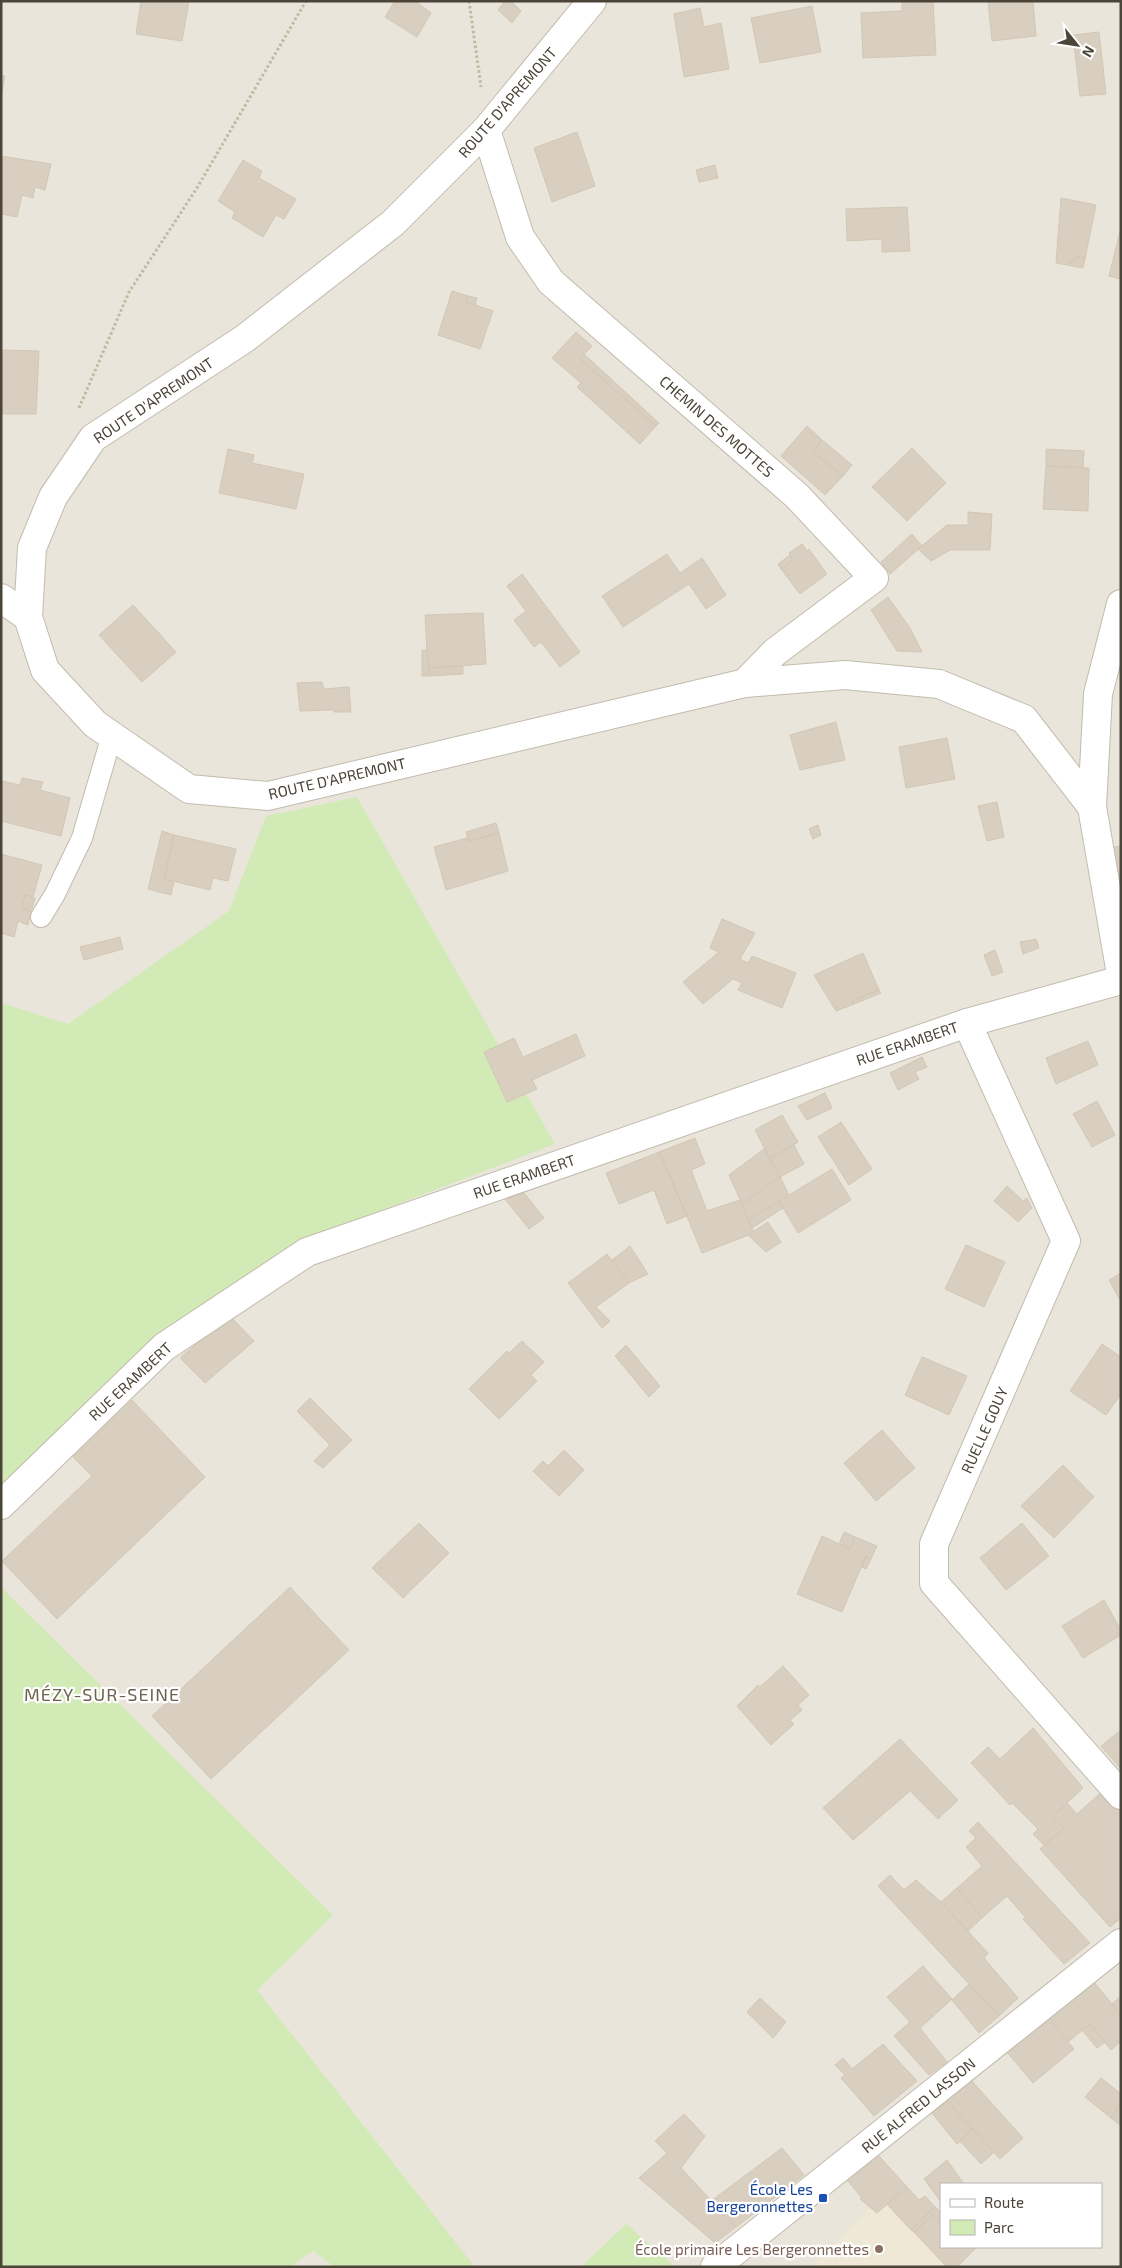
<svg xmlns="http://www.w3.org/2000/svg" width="1122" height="2268" font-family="'Exo 2',sans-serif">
  <rect width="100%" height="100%" fill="#f6f3ec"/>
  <path fill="#eae5da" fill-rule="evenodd" d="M1 1H1121V2267H1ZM941 2184H1101V2247H941Z"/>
  <polygon fill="#efe8d6" points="887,2204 946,2265 811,2267 870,2207 877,2212"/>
  <g fill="#d2eab5">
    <polygon points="357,797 555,1144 298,1242 1,1488 1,1003 68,1024 229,911 266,816"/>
    <polygon points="1,1587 333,1915 257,1990 475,2267 335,2267 313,2251 290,2267 1,2267"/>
    <polygon points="626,2224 673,2265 581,2267"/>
  </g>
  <g fill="#d8cfc1" stroke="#d3c7b4">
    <polygon points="141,1 189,1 182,41 136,34"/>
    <polygon points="395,1 415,1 431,13 417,37 385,17"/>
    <polygon points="505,1 511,1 521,11 512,23 498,10"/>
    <polygon points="902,1 933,1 936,55 863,58 861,13 902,11"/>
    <polygon points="988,1 1033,1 1036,36 992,41"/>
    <polygon points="812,6 821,52 760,63 751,18"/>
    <polygon points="700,8 704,27 721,23 729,69 684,77 674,14"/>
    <polygon points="1099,32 1106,94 1080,96 1073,35"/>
    <polygon points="1,75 5,76 1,98"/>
    <polygon points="577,132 595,186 552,202 534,148"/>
    <polygon points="1,156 51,164 45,190 35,187 33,198 22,195 17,217 1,214"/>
    <polygon points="243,160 262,171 259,178 296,199 284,219 276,215 263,237 232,218 235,212 218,201"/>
    <polygon points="715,165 718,178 699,182 696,170"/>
    <polygon points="1061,198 1096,205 1085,259 1079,257 1067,265 1056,263"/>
    <polygon points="907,207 910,251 882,252 882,239 847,241 846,209"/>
    <polygon points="1120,232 1121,233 1121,279 1109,276"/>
    <polygon points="1079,257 1085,259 1083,268 1067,265"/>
    <polygon points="452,291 468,296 466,302 493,311 480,349 438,335"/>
    <polygon points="468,296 477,298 475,305 466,302"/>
    <polygon points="576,332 592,346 580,359 656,426 640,444 577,387 581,383 552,358"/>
    <polygon points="1,350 39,351 36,414 1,414"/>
    <polygon points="584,354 659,423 656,426 580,359"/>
    <polygon points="807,426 822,440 813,452 843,476 825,495 781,456"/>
    <polygon points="822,440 852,465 843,476 813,452"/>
    <polygon points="912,448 946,483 907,521 872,487"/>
    <polygon points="228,449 254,455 252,463 304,474 296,509 219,493"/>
    <polygon points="1046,449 1084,451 1083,468 1046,466"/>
    <polygon points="1046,466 1089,468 1088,511 1043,509"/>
    <polygon points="968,512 992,514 990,550 950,550 931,561 918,549 947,525 968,525"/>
    <polygon points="912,534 922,546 890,574 881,562"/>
    <polygon points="802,544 807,551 809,549 827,574 800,594 781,569 793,560 789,553"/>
    <polygon points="667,554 680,573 702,558 726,595 706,609 689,584 623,627 602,596"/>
    <polygon points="790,555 793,560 781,569 778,564"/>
    <polygon points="522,574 580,652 560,667 541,642 534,647 514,620 526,611 507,586"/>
    <polygon points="888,597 910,628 922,652 897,651 871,610"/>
    <polygon points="133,605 176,652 142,682 99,635"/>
    <polygon points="483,613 486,664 428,668 425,615"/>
    <polygon points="422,650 427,650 430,676 422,676"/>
    <polygon points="463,666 463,674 430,676 430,668"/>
    <polygon points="322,682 324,689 349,687 351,712 334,712 333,710 300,711 297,683"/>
    <polygon points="836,722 845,760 800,770 790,735"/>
    <polygon points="947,738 955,779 906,788 899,747"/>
    <polygon points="22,778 43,782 40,790 70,798 61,836 1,821 1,781 20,785"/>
    <polygon points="997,802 1004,837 987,841 978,806"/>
    <polygon points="496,823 499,833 469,841 466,832"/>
    <polygon points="818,825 821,835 813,839 809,829"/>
    <polygon points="162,831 174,835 164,879 174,882 171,895 148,889"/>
    <polygon points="499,833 508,871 446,890 434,847 467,838 469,841"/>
    <polygon points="174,835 236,849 228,881 213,878 210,890 164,879"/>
    <polygon points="1121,846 1121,884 1119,885 1113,847"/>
    <polygon points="1,854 42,865 33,897 25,895 22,908 31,912 28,925 18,921 14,937 1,933"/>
    <polygon points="25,895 35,898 31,912 22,908"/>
    <polygon points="722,919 755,933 740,959 748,963 752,956 796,973 782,1008 738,990 742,983 733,979 703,1004 683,982 719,952 710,948"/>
    <polygon points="120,937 123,949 84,960 80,947"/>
    <polygon points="1036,939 1039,948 1023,954 1020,942"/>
    <polygon points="995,950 1003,972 992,976 984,955"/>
    <polygon points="863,953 879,990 852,1001 854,1004 836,1011 814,975"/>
    <polygon points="879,990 881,993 854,1004 852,1001"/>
    <polygon points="576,1034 585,1056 532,1080 537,1089 507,1102 484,1052 514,1038 523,1057"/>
    <polygon points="1088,1041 1098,1065 1056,1084 1046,1058"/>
    <polygon points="922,1057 927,1067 915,1072 919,1079 898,1090 890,1073"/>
    <polygon points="825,1093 832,1108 807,1120 798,1106"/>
    <polygon points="1097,1101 1115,1135 1092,1147 1073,1114"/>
    <polygon points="782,1115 798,1142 770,1159 755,1130"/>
    <polygon points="841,1122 872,1169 849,1185 818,1137"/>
    <polygon points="695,1138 705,1164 691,1170 707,1211 740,1200 754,1233 702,1253 668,1170 659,1152"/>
    <polygon points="794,1145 804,1164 780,1177 770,1159"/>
    <polygon points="764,1149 780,1177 742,1204 729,1175"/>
    <polygon points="659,1152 687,1216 667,1224 654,1190 619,1204 606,1173"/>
    <polygon points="832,1169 851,1200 798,1233 779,1201"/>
    <polygon points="780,1177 789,1195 748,1220 742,1204"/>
    <polygon points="1007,1186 1023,1201 1027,1198 1032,1208 1018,1222 994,1201"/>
    <polygon points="524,1193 544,1218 529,1229 505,1199"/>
    <polygon points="779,1201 783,1208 752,1228 748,1220"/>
    <polygon points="768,1222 781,1242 766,1252 748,1235"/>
    <polygon points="966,1245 1005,1262 984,1307 945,1289"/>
    <polygon points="630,1246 648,1274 629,1283 612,1260"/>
    <polygon points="607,1254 629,1283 596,1307 610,1321 602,1328 568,1283"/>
    <polygon points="1121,1273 1121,1302 1109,1280"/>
    <polygon points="230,1316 254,1341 205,1383 181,1359 182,1356"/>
    <polygon points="522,1341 544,1362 531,1375 537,1381 499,1419 469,1389 507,1351 509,1353"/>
    <polygon points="1102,1344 1121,1357 1121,1394 1106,1415 1070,1391"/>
    <polygon points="626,1345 660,1386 649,1397 615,1356"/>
    <polygon points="922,1357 967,1376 949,1415 905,1395"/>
    <polygon points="310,1398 352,1440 323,1468 314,1461 330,1445 297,1411"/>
    <polygon points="132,1400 205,1477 57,1619 2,1561 92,1476 73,1457"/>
    <polygon points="882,1430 915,1468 876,1501 844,1463"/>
    <polygon points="564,1450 584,1470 559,1496 533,1471 543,1461 548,1466"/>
    <polygon points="1063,1465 1094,1497 1054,1538 1021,1506"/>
    <polygon points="419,1523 449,1553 403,1598 372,1568"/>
    <polygon points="1022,1523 1049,1556 1006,1590 980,1558"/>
    <polygon points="844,1532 855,1537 850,1549 839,1544"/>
    <polygon points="822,1536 850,1549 855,1537 877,1546 871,1559 866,1556 842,1612 797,1594"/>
    <polygon points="866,1556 871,1559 866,1569 862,1567"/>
    <polygon points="290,1587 349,1650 211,1779 152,1716"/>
    <polygon points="1104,1600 1121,1630 1121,1635 1083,1658 1062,1626"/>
    <polygon points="783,1666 809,1695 798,1705 802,1710 790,1720 794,1724 771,1745 737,1706 758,1685 760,1687"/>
    <polygon points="1033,1728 1083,1788 1052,1817 1064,1829 1044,1845 1033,1834 1038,1829 1012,1803 1010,1805 971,1763 988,1747 1000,1759"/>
    <polygon points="1121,1730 1121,1769 1101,1746"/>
    <polygon points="900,1739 958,1800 938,1819 910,1791 853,1840 823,1808"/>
    <polygon points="1105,1789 1121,1808 1121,1918 1110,1927 1040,1849 1064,1829 1052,1817 1067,1803 1077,1814"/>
    <polygon points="978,1822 1090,1943 1064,1964 1023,1919 1025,1917 1007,1896 982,1918 957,1888 982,1866 966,1847 976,1838 969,1831"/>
    <polygon points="890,1875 904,1890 916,1880 941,1902 988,1953 984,1958 1018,1998 999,2016 878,1886"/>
    <polygon points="957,1888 982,1918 968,1931 941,1902"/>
    <polygon points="923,1966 952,1999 920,2028 947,2062 929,2075 894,2036 910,2022 887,1997"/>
    <polygon points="1093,1981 1121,2015 1121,2041 1111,2050 1090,2024 1068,2042 1048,2017"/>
    <polygon points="969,1984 999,2016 979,2033 952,2000"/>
    <polygon points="1121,1996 1121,2015 1112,2004"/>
    <polygon points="760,1998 786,2022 773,2038 747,2012"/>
    <polygon points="1048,2017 1074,2049 1033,2083 1006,2051"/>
    <polygon points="1090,2024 1105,2042 1097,2048 1082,2030"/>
    <polygon points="883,2044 917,2081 874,2116 841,2078 845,2075 835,2065 843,2058 852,2069"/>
    <polygon points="1101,2078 1121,2094 1121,2104 1111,2118 1085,2097"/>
    <polygon points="970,2079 1023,2138 1000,2159 947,2101 950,2098 948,2096"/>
    <polygon points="947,2101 973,2129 957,2144 932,2113"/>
    <polygon points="1121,2104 1121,2126 1111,2118"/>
    <polygon points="684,2114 705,2136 681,2168 736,2227 715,2243 639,2178 667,2153 655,2141"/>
    <polygon points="973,2129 994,2152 981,2164 960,2141"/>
    <polygon points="782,2148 804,2175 736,2227 711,2201"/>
    <polygon points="878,2155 907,2187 877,2213 860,2199 862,2198 847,2180"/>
    <polygon points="947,2160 964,2184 941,2184 941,2202 924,2179"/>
    <polygon points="907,2187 919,2200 925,2196 935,2207 911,2230 887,2204"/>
    <polygon points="935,2207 941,2212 941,2222 933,2215 914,2232 911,2230"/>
    <polygon points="933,2215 941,2222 941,2247 976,2248 957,2267 943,2267 945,2265 914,2232"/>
  </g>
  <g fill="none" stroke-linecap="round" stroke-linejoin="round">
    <g stroke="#c2bbae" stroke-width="22">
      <polyline id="lane" points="41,917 55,894 82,838 112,735"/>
    </g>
    <g stroke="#c2bbae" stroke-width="30">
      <g id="street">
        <polyline points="592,1 486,130 393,223 244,339 93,438 53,497 32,548 28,617 45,670 95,724 189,789 268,796 745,683 845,675 939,684 1024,719 1092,807 1121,974"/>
        <polyline points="486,130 520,237 551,282 797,496 874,578 775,652 745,683"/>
        <polyline points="1,598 28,617"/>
        <polyline points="1092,807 1098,694 1121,604"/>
        <polyline points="967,1023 1066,1241 934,1544 934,1583 1121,1795"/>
        <polyline points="1,1505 164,1347 307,1252 967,1023 1121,980"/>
        <polyline points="715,2267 1121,1943"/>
      </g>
    </g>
    <g stroke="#c4b79f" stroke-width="3" stroke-dasharray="2.5 2.5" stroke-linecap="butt">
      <polyline points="469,1 481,87"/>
      <polyline points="79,408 129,292 197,188 306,1"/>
    </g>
    <use href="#lane" stroke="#fff" stroke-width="20"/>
    <use href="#street" stroke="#fff" stroke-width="28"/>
  </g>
  <rect fill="#1a4fb4" stroke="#fff" stroke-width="2" x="818" y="2193" width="10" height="10" rx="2.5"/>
  <circle fill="#8d6e63" stroke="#fff" stroke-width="2" cx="879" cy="2249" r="5"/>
  <g text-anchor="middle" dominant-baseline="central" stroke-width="4.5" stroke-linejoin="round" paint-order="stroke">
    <g font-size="15" fill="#4b4439" stroke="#fff">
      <text transform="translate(507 102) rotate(-49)">ROUTE D'APREMONT</text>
      <text transform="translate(153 400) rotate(-34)">ROUTE D'APREMONT</text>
      <text transform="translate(717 426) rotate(41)">CHEMIN DES MOTTES</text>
      <text transform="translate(337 778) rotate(-13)">ROUTE D'APREMONT</text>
      <text transform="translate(907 1043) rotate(-19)">RUE ERAMBERT</text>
      <text transform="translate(524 1176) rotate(-19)">RUE ERAMBERT</text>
      <text transform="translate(130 1381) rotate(-43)">RUE ERAMBERT</text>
      <text transform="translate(984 1430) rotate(-66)">RUELLE GOUY</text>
      <text transform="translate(918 2105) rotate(-39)">RUE ALFRED LASSON</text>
    </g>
    <g font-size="15" fill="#164399" stroke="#fff" text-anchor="end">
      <text x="813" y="2189">École Les<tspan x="813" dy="17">Bergeronnettes</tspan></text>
    </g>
    <g font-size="15" fill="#785e54" stroke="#fff" text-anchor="end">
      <text x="869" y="2249">École primaire Les Bergeronnettes</text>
    </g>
    <g font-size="18" letter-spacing="1" fill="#6e6250" stroke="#fff">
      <text x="102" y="1694">MÉZY-SUR-SEINE</text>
    </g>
  </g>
  <rect width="1122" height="2268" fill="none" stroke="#4b4439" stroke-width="5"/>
  <rect x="940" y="2183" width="162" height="65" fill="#ffffff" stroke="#b7b4b0"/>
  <rect x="950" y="2199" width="25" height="8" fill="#ffffff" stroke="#b7b4b0"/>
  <text x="984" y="2208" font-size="15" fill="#4b4439">Route</text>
  <rect x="950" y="2220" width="25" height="15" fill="#d2eab5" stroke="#b7b4b0"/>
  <text x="984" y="2233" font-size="15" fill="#4b4439">Parc</text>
  <g transform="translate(1077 45) rotate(120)" stroke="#ffffff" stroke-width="4" paint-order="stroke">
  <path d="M0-4L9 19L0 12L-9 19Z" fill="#4b4439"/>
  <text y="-8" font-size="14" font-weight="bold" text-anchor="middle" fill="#4b4439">N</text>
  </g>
</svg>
